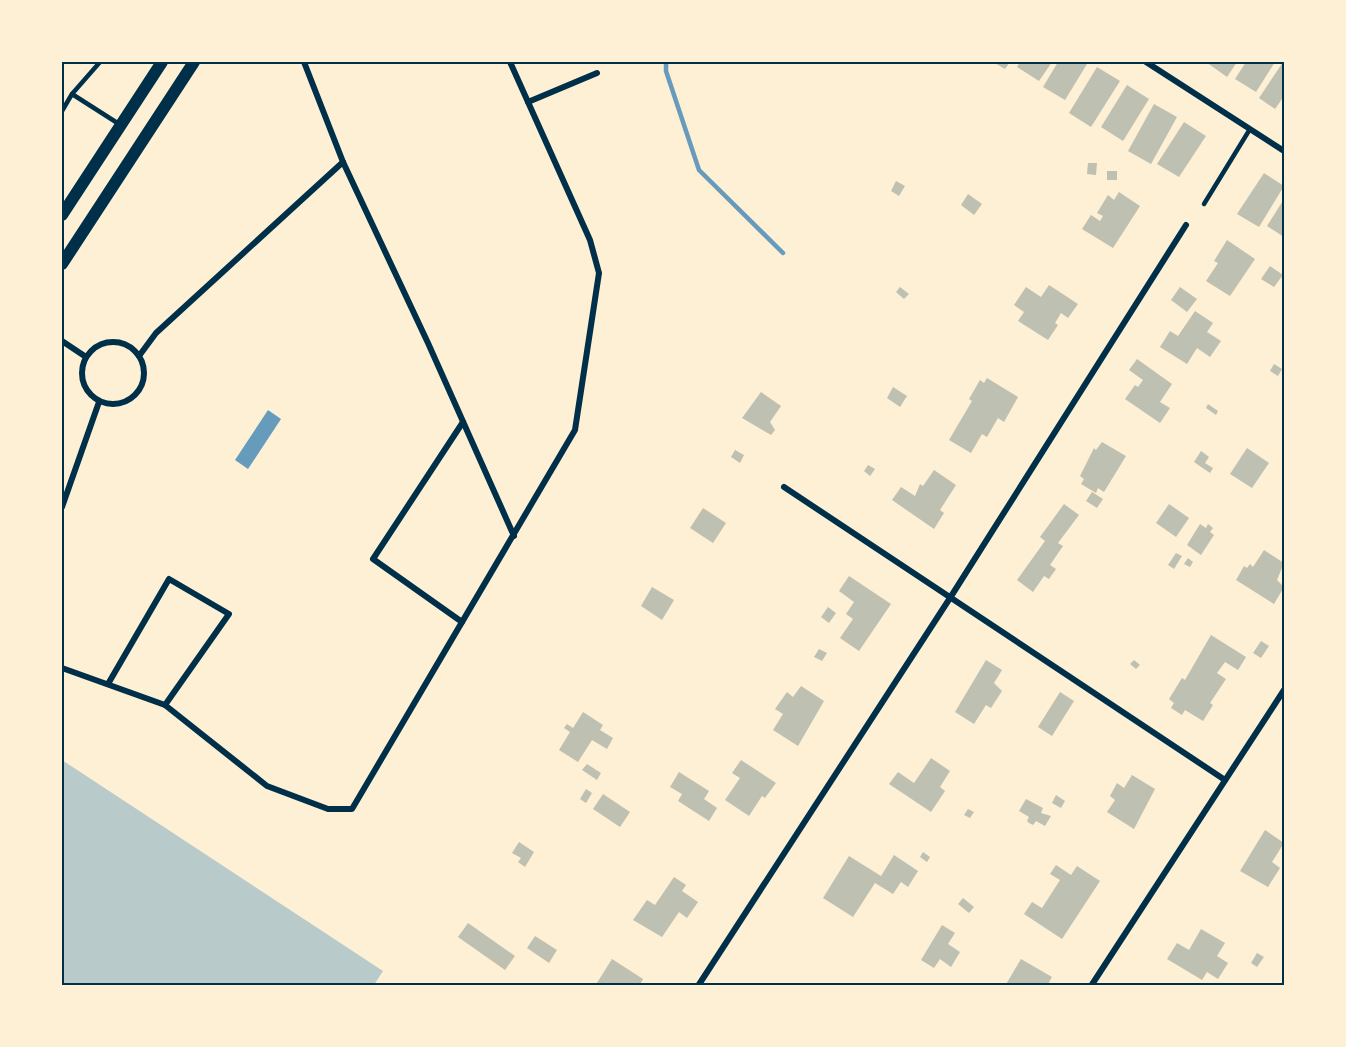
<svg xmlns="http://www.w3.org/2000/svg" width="1346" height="1047" font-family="'Exo 2',sans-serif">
  <rect width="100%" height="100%" fill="#fdf0d5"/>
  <polygon fill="#b9caca" points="62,760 383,971 374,985 62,985"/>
  <polygon fill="#669bbc" points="268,410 281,419 248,469 235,460"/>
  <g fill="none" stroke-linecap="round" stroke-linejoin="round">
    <polyline stroke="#669bbc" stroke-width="4.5" points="666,62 666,71 699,170 783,253"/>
  </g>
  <g fill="#bec0b2">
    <polygon points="993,62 1010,62 1005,69"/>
    <polygon points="1020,62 1052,62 1039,81 1017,67"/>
    <polygon points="1058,62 1087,64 1065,100 1043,87"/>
    <polygon points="1206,62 1237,62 1227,77"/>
    <polygon points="1246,62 1275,62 1256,92 1235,79"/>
    <polygon points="1283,62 1284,101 1282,99 1275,109 1259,98"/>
    <polygon points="1097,67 1120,81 1091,127 1069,113"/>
    <polygon points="1127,85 1149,99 1123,141 1101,127"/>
    <polygon points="1154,104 1177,117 1151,164 1128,151"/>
    <polygon points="1184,122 1206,136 1179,177 1157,164"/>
    <polygon points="1088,163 1097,163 1096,175 1087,174"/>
    <rect x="1107" y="171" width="10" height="9"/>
    <polygon points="1264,173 1284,186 1259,227 1237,214"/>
    <polygon points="896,181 905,186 899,196 891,191"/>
    <polygon points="1119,192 1140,206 1113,248 1082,229 1091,215 1100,221 1103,216 1097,213 1108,195 1114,200"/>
    <polygon points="968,194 982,204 974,215 961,205"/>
    <polygon points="1284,199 1284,237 1267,226"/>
    <polygon points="1227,240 1255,259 1230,296 1206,281 1218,263 1214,261"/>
    <polygon points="1270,266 1283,275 1274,287 1261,279"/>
    <polygon points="1049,285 1078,304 1068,318 1061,313 1055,323 1058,325 1048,340 1018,321 1024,312 1014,305 1026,287 1041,297"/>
    <polygon points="900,287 909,294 904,299 896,292"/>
    <polygon points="1180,287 1197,299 1187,312 1171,300"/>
    <polygon points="1195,311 1213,323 1207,332 1221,341 1210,357 1197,348 1187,364 1160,347 1170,331 1178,336"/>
    <polygon points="1137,359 1172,384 1160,402 1170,408 1160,423 1125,399 1135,385 1138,387 1143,380 1129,370"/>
    <polygon points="1274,364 1282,369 1278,376 1270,371"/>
    <polygon points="987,378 1018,397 1004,422 998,418 987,437 982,434 971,453 949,440 972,401 969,399 980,380 984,383"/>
    <polygon points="893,387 907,396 900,407 887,398"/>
    <polygon points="761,392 781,406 770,422 775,430 771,435 742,418"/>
    <polygon points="1208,404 1218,411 1216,415 1206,408"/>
    <polygon points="1102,442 1126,456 1104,492 1098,488 1096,493 1081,484 1084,479 1080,476 1094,448 1096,450"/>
    <polygon points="1247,448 1269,463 1252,488 1230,474"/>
    <polygon points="735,450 744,455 740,463 731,457"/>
    <polygon points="1201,451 1209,457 1205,463 1213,468 1210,473 1194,462"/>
    <polygon points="868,465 875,469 870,476 864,471"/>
    <polygon points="934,470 956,485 940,510 944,513 934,529 892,500 901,487 915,496 920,484 923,486"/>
    <polygon points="1092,492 1103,499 1097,508 1086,501"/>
    <polygon points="1064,504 1079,515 1058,543 1063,546 1050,565 1056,569 1049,579 1044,576 1033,592 1017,580 1045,541 1040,537"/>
    <polygon points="1169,504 1189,518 1176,537 1156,523"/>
    <polygon points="703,508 726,523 713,543 690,528"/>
    <polygon points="1200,524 1206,528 1208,524 1213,528 1210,532 1214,535 1201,555 1187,545"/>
    <polygon points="1264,550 1284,563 1277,580 1284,587 1274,604 1236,580 1244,566 1247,568 1250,564 1253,567"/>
    <polygon points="1176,553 1182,556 1174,569 1168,565"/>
    <polygon points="1188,558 1193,562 1190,567 1184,564"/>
    <polygon points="849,576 891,604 859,651 840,638 853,619 846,614 854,602 839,591"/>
    <polygon points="652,587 674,600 662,620 641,606"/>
    <polygon points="828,607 836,613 829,623 821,617"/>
    <polygon points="1211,635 1246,657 1238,670 1225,662 1217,673 1226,679 1210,703 1213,705 1203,721 1185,710 1182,715 1171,708 1174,703 1169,699 1182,678 1185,680"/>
    <polygon points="1261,641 1269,646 1261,658 1253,653"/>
    <polygon points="819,649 827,653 822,661 814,657"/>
    <polygon points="986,660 1002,670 994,683 1002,691 991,708 986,705 974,724 955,712"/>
    <polygon points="1134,660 1140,665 1136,669 1130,664"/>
    <polygon points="801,686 824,701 798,746 773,730 783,714 775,709 787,692 793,697"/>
    <polygon points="1060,692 1074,701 1052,736 1038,727"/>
    <polygon points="583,712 603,725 600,730 613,738 607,749 592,740 578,762 559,750 570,732 564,728 567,724 573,728"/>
    <polygon points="931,758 950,771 940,787 945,791 931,812 889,784 898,772 914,783"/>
    <polygon points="741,760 776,783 765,798 762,796 749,816 725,800 740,778 732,773"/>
    <polygon points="587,764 601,773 597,780 582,770"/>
    <polygon points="679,772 709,791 704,799 717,808 709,821 678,801 682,794 670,787"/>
    <polygon points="1132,775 1155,789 1134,829 1107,812 1115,800 1110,796 1117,783 1124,788"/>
    <polygon points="586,789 592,793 586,803 580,799"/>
    <polygon points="603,794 630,812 620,827 593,809"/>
    <polygon points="1056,795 1065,801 1061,808 1052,803"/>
    <polygon points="1026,799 1043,808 1041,813 1051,816 1045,826 1036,821 1033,825 1029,823 1027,821 1029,817 1019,811"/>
    <polygon points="968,809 974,812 970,818 964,815"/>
    <polygon points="1265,830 1284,843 1272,862 1280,868 1268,887 1240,871"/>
    <polygon points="519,842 534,852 525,867 518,862 521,858 512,853"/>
    <polygon points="923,852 930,857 927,862 920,857"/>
    <polygon points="894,855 918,871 908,887 901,882 893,894 875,883 853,917 823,898 849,856 881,876"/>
    <polygon points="1056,865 1071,875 1077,866 1100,881 1062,939 1024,914 1032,902 1042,908 1060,880 1050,874"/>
    <polygon points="674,877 686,885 682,891 698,902 687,918 679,912 662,937 633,920 647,900 655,905"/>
    <polygon points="963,898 974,907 969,913 958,904"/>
    <polygon points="468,923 515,956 505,970 458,937"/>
    <polygon points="942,925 955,933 948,944 960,952 951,967 940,959 934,968 921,960"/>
    <polygon points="1201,929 1225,943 1217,956 1228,963 1218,979 1207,972 1202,980 1167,959 1177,943 1189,950"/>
    <polygon points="535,936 557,950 549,963 527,948"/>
    <polygon points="1257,953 1264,957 1257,967 1251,963"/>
    <polygon points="612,959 643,979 639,986 595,986"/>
    <polygon points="1021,959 1052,977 1047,986 1005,986"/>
  </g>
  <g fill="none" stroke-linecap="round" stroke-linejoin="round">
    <g stroke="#003049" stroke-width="4.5">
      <polyline points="72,94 100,62"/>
      <polyline points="62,111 72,94 119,124"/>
      <polyline points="1204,204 1250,129"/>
    </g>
    <g stroke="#003049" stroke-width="6">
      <polyline points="304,62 343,162 428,343 514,536"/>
      <polyline points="1146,62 1284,151"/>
      <polyline points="528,102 597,73"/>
      <polyline points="62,341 86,357"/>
      <circle cx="113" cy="373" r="31"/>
      <polyline points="139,356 156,333 343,162"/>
      <polyline points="784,487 1225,780"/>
      <polyline points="62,507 99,402"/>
      <polyline points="462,622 373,559 463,422"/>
      <polyline points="62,668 165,705 267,786 328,809 352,809 575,430 599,273 590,240 510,62"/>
      <polyline points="108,684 169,579 229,614 165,705"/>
      <polyline points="698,986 950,598 1186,225"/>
      <polyline points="1091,986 1284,690"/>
    </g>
    <g stroke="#003049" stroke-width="12">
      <polyline points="62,215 162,62"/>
      <polyline points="62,264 194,62"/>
    </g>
  </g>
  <rect width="1346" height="1047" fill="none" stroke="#fdf0d5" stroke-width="126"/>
  <rect x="63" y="63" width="1220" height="921" fill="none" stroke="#003049" stroke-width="2"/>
</svg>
